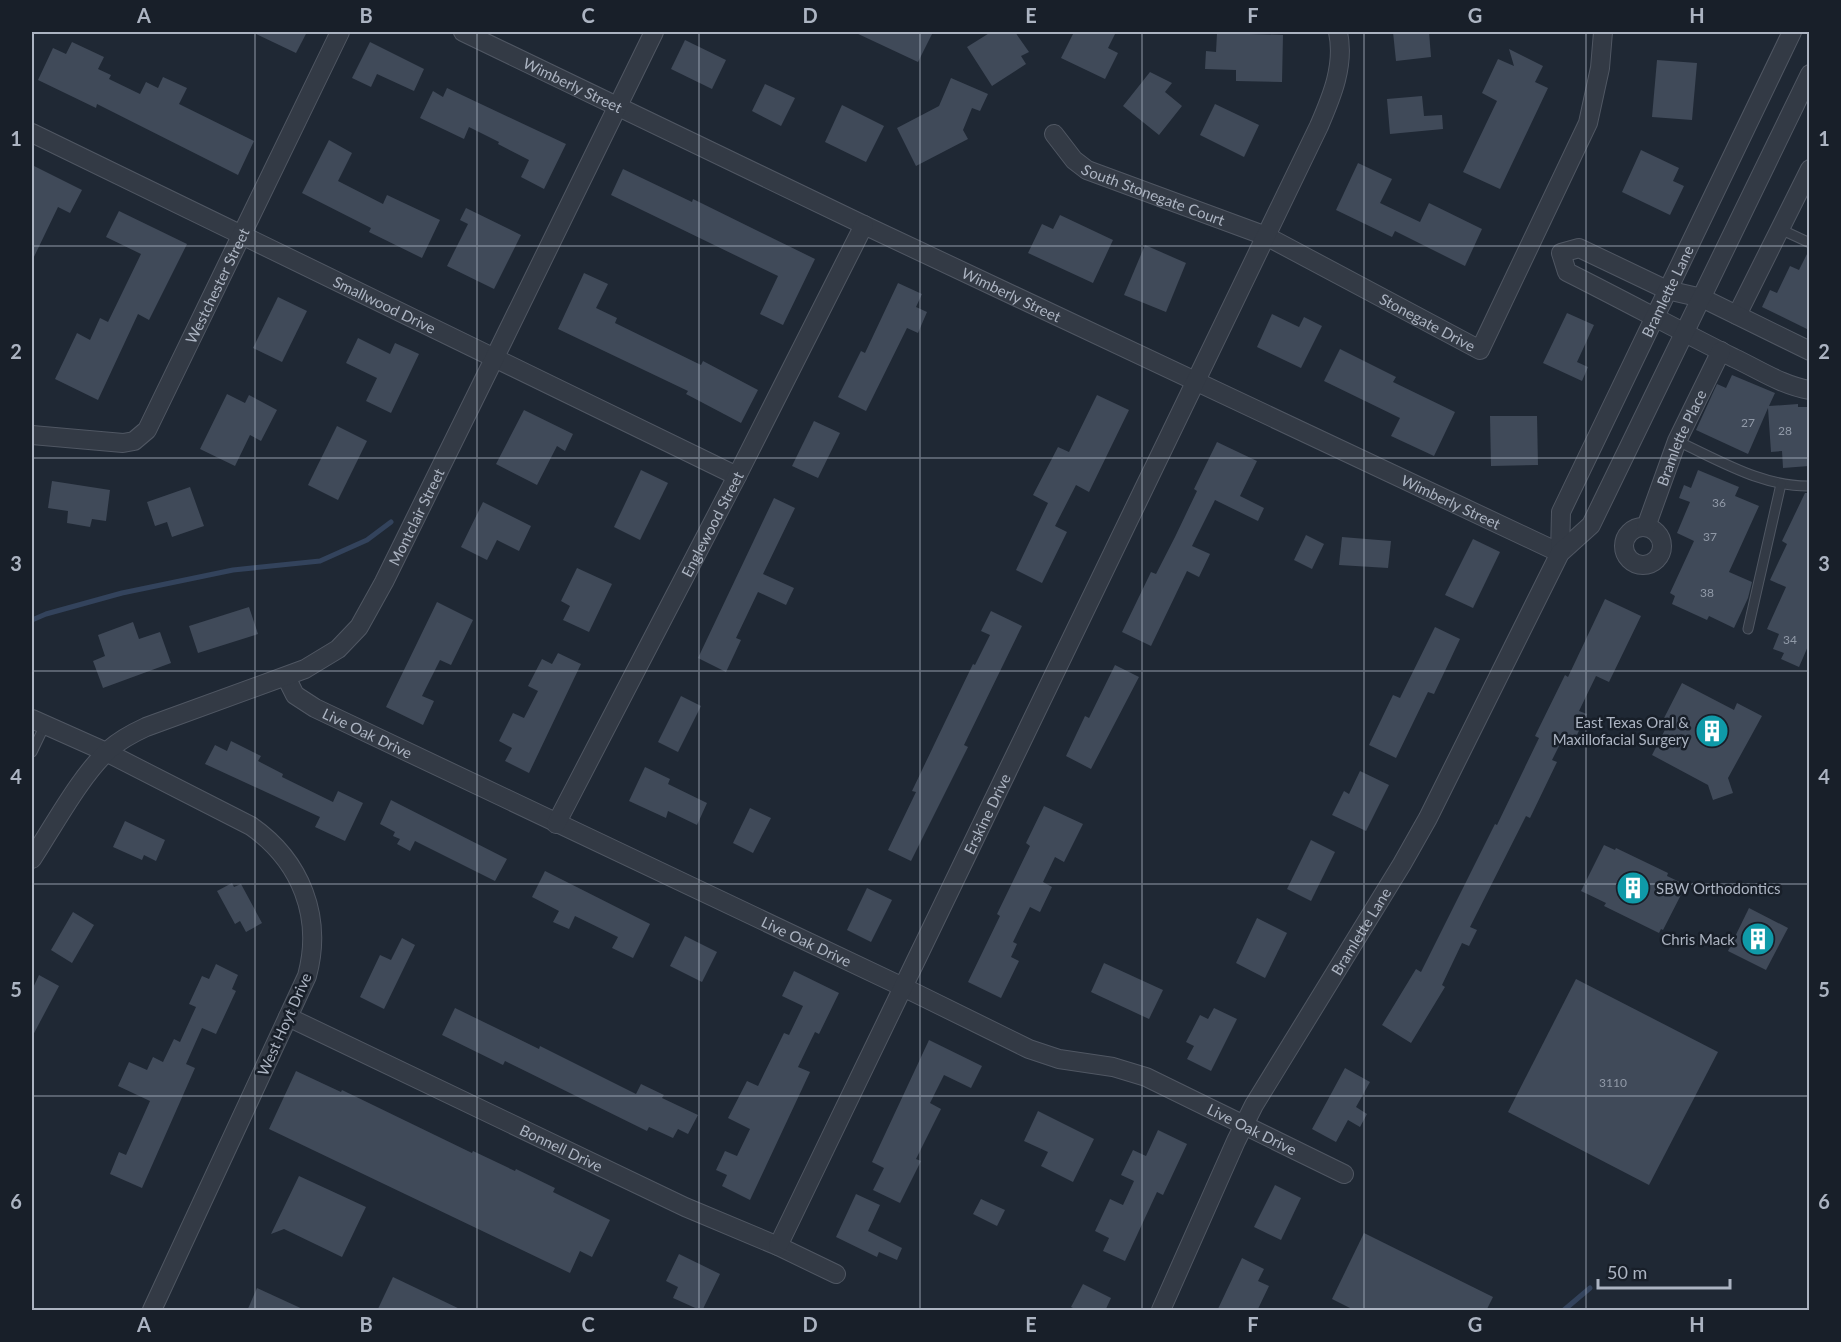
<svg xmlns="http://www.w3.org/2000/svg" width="1841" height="1342" font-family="Lato,sans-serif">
  <rect width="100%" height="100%" fill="#1f2834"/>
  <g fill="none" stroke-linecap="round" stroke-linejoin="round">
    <g stroke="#33435c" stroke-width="5">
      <polyline points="32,620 46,614 122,593 233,570 320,561 367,540 391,522"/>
      <polyline points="1564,1310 1590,1288"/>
    </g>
  </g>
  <g fill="#404a59">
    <polygon points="252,32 307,32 296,53"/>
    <polygon points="854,32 933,32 918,62"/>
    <polygon points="991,32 1015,32 1029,52 1021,56 1026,64 992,86 967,47"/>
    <polygon points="1074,32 1116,32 1108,48 1118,53 1105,79 1061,58"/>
    <polygon points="1393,32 1429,32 1431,57 1396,61"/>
    <polygon points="1217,33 1283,35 1282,82 1236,81 1236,70 1205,69 1206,51 1216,52"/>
    <polygon points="685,40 726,60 712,89 671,69"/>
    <polygon points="72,42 104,57 98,69 111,75 109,79 140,94 146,82 158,88 163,77 187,88 179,104 254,141 238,175 97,104 96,108 38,80 53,48 66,54"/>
    <polygon points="370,42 424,69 414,91 377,74 371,87 352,78"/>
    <polygon points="1509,49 1543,66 1535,82 1548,88 1500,189 1463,172 1497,101 1482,93 1498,59 1514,66"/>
    <polygon points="1657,60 1697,63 1692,120 1652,117"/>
    <polygon points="1150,72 1172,83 1165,92 1182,106 1159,135 1123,106"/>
    <polygon points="951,78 988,94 980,111 972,108 963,130 968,139 916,166 897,128 939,106"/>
    <polygon points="765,84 795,98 781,126 752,111"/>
    <polygon points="447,88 566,144 544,189 521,177 529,160 498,144 499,142 469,127 464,139 420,118 433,91 443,97"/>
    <polygon points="1422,96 1424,116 1442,115 1443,129 1390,134 1387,99"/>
    <polygon points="1215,104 1259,125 1244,157 1200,135"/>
    <polygon points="842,105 884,126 866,162 825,142"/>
    <polygon points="329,140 352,153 338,181 383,204 387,195 440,220 422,258 369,232 371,228 302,193"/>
    <polygon points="1641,150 1679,168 1673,181 1684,186 1670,215 1622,192"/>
    <polygon points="1358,163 1392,179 1380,203 1420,222 1429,203 1482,229 1465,266 1395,231 1392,237 1336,210"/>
    <polygon points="32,165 82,190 70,213 58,207 32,261"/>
    <polygon points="623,169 692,202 693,199 815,259 783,325 760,314 778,276 611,195"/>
    <polygon points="466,208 521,235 494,289 447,266 468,224 460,220"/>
    <polygon points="119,211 187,244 149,320 138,314 98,400 55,379 77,333 90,340 100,318 108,322 141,254 106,237"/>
    <polygon points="1060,215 1113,240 1093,283 1028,253 1042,224 1053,229"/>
    <polygon points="1145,245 1186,263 1166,312 1124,295"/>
    <polygon points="1809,250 1809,330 1762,307 1770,290 1777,293 1790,266 1799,270"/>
    <polygon points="584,273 608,284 596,308 617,318 615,323 701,365 703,361 758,390 741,423 686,394 688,391 558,329"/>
    <polygon points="898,283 922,294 916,307 927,312 918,333 907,328 866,411 838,397 861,351 865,353"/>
    <polygon points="278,297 307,311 282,362 253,348"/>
    <polygon points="1567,313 1594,325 1577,362 1588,367 1582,381 1543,363"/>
    <polygon points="1272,314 1299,327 1304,317 1322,326 1301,368 1257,347"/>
    <polygon points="358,338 390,354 395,343 419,354 391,413 366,401 377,378 346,363"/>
    <polygon points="1340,349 1396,377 1393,382 1455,412 1434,456 1391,436 1400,418 1324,381"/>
    <polygon points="1732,375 1775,393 1769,406 1798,404 1798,407 1809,407 1809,466 1783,468 1782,451 1771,452 1768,408 1748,454 1696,430 1717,384 1726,388"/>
    <polygon points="227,394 245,403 249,395 277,410 261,441 250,435 235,466 200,449"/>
    <polygon points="1097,395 1129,410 1089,492 1076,485 1055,526 1067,532 1042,583 1016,570 1048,503 1033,495 1058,447 1069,452"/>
    <polygon points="524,410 573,434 565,451 557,446 537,485 496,464"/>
    <polygon points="1490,416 1537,416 1538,465 1491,466"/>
    <polygon points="814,421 840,433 818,478 792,466"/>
    <polygon points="337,426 367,441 338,500 308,485"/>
    <polygon points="1217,442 1257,461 1240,496 1264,508 1258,521 1215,500 1192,546 1210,554 1199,577 1187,571 1151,646 1122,632 1151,572 1156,574 1175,537 1197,491 1194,489"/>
    <polygon points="641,470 668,483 640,540 614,527"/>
    <polygon points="1698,470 1739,487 1735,496 1759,506 1729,572 1752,582 1748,598 1734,628 1709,616 1707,620 1672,604 1675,596 1670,593 1694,541 1677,533 1690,502 1679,498 1684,485 1691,488"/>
    <polygon points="52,481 110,490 106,521 92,519 90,527 67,523 68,511 48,508"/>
    <polygon points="190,487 204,526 172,537 167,522 155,526 147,502"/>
    <polygon points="1805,493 1809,493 1809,644 1799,667 1781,659 1784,653 1773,649 1779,634 1767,629 1786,587 1770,580 1787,544 1782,541"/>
    <polygon points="774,498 795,508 763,574 794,588 786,605 758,592 736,638 741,640 726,672 698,658"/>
    <polygon points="483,502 531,526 519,551 497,540 487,560 461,547"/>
    <polygon points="1306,535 1324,544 1312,569 1294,560"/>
    <polygon points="1342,537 1391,541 1388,568 1339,565"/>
    <polygon points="1473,539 1500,552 1473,608 1445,595"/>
    <polygon points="577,568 612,584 589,632 563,620 570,606 561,601"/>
    <polygon points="1605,599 1641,616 1609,682 1596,676 1579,711 1587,714 1575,739 1565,734 1552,760 1557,762 1530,818 1526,816 1470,927 1477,930 1469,946 1462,943 1442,985 1445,987 1411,1043 1382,1025 1416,969 1421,972 1495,824 1497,825 1539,738 1535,736 1565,675 1568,677"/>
    <polygon points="437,602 473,620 451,665 440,660 422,696 434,701 423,725 386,707"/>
    <polygon points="249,607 258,634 198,653 189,626"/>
    <polygon points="991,611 1022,626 964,745 968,747 911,861 888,850 916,792 912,791 945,722 973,664 975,665 990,635 981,631"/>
    <polygon points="133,622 139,639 160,632 171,663 103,688 93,661 105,656 98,635"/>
    <polygon points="1435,627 1460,639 1434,694 1428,692 1396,758 1369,745 1393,695 1400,698"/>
    <polygon points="558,653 581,664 529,773 505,761 512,748 499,741 513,713 524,718 538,691 528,686 542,659 552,664"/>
    <polygon points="1115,665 1139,677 1091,769 1066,756 1085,716 1089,718"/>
    <polygon points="1682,683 1734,710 1737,703 1762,716 1728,778 1733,793 1713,800 1708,785 1652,755 1669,722 1663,720"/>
    <polygon points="681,696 701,706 678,752 658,742"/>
    <polygon points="231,741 261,756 258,761 283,774 282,777 333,802 338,791 363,803 345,841 315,827 320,817 205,764 215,745 227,751"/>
    <polygon points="645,767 670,779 668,784 707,803 697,825 668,811 666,818 629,801"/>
    <polygon points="1360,771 1389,785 1366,831 1332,815 1344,791 1349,794"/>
    <polygon points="391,800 507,859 495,881 415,841 410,851 397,844 400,839 393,836 395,832 380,824"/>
    <polygon points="1044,806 1083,824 1064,862 1055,857 1043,882 1052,887 1040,912 1030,907 1013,942 1017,944 1011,957 1019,961 1001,998 968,982 1000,916 997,914 1030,846 1026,843"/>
    <polygon points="750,808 771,818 753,853 733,843"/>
    <polygon points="125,821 165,840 156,861 144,855 142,860 113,847"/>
    <polygon points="1311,840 1335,852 1311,901 1287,889"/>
    <polygon points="1604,845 1615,850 1616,848 1668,873 1667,876 1686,885 1663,930 1661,929 1659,933 1604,906 1606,903 1581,891"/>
    <polygon points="545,871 650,924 633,958 612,948 618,937 575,916 569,929 553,922 559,911 532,897"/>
    <polygon points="232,883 234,887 241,884 262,923 246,932 240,921 235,924 217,891"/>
    <polygon points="867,888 892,900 871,942 847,930"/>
    <polygon points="1749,908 1788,928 1766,970 1728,951"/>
    <polygon points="73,912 94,925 72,963 51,950"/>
    <polygon points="1257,918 1287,933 1265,978 1236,963"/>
    <polygon points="685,936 717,952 702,982 670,966"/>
    <polygon points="402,938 415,945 384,1009 360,997 380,955 391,960"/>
    <polygon points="1104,963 1163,990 1149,1019 1091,992"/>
    <polygon points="216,964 238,975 232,989 236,991 216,1034 202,1028 186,1064 195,1068 142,1188 110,1174 119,1152 126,1155 150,1101 118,1086 129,1062 147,1070 153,1057 163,1062 174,1039 180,1042 196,1007 189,1004 202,976 209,979"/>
    <polygon points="794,971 839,993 819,1034 815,1032 798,1067 810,1072 750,1200 722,1186 727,1175 716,1170 725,1151 737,1156 750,1129 728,1118 747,1081 758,1086 784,1033 789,1035 803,1006 782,996"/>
    <polygon points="39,975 59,986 32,1037 32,990"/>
    <polygon points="1576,979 1718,1052 1649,1185 1508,1112"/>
    <polygon points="455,1008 539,1049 540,1046 636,1094 641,1084 664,1095 662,1098 698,1115 688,1134 678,1129 673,1138 649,1127 647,1131 505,1061 503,1065 442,1035"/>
    <polygon points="1214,1008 1237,1019 1211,1071 1187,1059 1194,1046 1186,1042 1200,1015 1208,1019"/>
    <polygon points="929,1040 982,1066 971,1088 944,1075 930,1103 941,1109 916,1159 921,1161 900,1203 873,1190 884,1168 872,1162"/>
    <polygon points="1345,1068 1370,1082 1356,1107 1367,1114 1360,1127 1348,1120 1336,1142 1312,1129"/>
    <polygon points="296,1071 341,1092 342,1090 472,1153 473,1151 515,1171 516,1169 555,1188 553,1192 610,1220 592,1257 580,1251 570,1273 269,1129"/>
    <polygon points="1038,1111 1094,1139 1073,1182 1041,1166 1048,1152 1024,1141"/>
    <polygon points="1158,1130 1187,1144 1163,1195 1157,1192 1125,1261 1103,1251 1109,1238 1095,1231 1110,1199 1123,1205 1134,1181 1121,1175 1133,1150 1146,1156"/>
    <polygon points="299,1176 366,1207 342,1257 284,1229 271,1234"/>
    <polygon points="1275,1185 1301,1198 1281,1240 1254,1227"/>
    <polygon points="856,1194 880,1205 868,1231 902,1248 897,1260 879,1252 877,1257 836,1237"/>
    <polygon points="981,1199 1005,1210 997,1226 973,1214"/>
    <polygon points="1364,1233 1493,1297 1486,1311 1356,1311 1332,1299"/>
    <polygon points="679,1254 720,1274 702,1311 673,1298 678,1287 666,1281"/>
    <polygon points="1242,1258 1264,1269 1258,1281 1269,1286 1257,1311 1217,1311"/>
    <polygon points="393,1277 464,1311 377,1311"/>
    <polygon points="1083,1284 1111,1298 1105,1311 1079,1311 1071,1307"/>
    <polygon points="257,1288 307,1311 247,1311"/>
  </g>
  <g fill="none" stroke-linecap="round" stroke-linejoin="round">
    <g stroke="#505763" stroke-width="11">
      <g id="lane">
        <polyline points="1780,229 1810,243"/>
        <path d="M1677 441C1719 460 1762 487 1810 486"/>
        <polyline points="1748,629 1781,484"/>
        <polyline points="32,752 45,725"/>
      </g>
    </g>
    <g stroke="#505763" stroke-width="20">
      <g id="street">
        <path id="s1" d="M463 32 864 225 1560 553"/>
        <path id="s2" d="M32 133 737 476"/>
        <path id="s3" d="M1054 134 1074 160 1087 170 1266 236 1480 350 1588 123 1600 68 1603 32"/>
        <polyline points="1737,315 1810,169"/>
        <path d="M1810 351 1702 298 1667 290 1579 248 1561 253 1567 272C1623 300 1678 330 1734 358 1758 369 1783 386 1810 390"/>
        <path id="s4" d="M32 435 123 443 134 441 147 430 340 32"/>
        <circle cx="1643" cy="546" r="19"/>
        <path id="s5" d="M1646 527 1677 441 1721 351"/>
        <path id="s6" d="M1560 553 1561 512 1792 32"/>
        <path id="s7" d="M286 677 295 695 315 708 903 987 1029 1049 1059 1059 1113 1067 1146 1077 1344 1174"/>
        <path d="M32 719 106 752 251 826C301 861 323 917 307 976L152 1310"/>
        <path id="s8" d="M556 824 737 476 864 225"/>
        <path id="s9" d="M32 859C53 827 82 773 110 749 121 739 133 733 146 727L305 669 338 649 359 627 384 582 495 357 654 32"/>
        <path id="s10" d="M288 1017 685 1207 778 1246 836 1274"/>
        <path id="s11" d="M778 1246 1319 126C1332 96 1345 65 1338 32"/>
        <path id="s12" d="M1161 1310 1236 1141 1254 1105 1402 864 1428 818 1560 553 1591 525 1810 74"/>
      </g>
    </g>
    <use href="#lane" stroke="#333a45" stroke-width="9"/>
    <use href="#street" stroke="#333a45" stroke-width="18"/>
  </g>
  <path fill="none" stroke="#acb4c2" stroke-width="1.5" stroke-opacity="0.55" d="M255 32V1310M477 32V1310M699 32V1310M920 32V1310M1142 32V1310M1364 32V1310M1586 32V1310M32 246H1810M32 458H1810M32 671H1810M32 884H1810M32 1096H1810"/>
  <defs>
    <g id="building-disc" transform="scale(1.725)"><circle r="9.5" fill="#0f9aa8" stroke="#181f29"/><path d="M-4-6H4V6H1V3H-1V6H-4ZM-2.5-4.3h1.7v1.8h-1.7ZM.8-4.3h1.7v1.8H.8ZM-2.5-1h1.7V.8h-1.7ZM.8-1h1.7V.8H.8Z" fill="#fff"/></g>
  </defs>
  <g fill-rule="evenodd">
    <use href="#building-disc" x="1712" y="731"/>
    <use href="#building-disc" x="1633" y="888"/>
    <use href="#building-disc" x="1758" y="939"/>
  </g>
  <g text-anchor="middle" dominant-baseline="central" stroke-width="5" stroke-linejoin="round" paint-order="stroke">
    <g font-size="12" fill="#919aa8">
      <text x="1748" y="422">27</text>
      <text x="1785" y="430">28</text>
      <text x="1719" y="502">36</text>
      <text x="1710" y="536">37</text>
      <text x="1707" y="592">38</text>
      <text x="1790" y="639">34</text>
      <text x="1613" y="1082">3110</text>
    </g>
    <g font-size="15" fill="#acb4c2" stroke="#181f29">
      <text stroke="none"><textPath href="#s1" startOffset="122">Wimberly Street</textPath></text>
      <text stroke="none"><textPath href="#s3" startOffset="120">South Stonegate Court</textPath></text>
      <text stroke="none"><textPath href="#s4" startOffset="280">Westchester Street</textPath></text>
      <text stroke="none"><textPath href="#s6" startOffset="286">Bramlette Lane</textPath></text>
      <text stroke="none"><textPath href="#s1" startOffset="608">Wimberly Street</textPath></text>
      <text stroke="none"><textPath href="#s2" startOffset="392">Smallwood Drive</textPath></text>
      <text stroke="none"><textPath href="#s3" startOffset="423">Stonegate Drive</textPath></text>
      <text stroke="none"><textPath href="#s5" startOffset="96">Bramlette Place</textPath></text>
      <text stroke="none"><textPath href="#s1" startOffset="1094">Wimberly Street</textPath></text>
      <text stroke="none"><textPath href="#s9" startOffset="540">Montclair Street</textPath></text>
      <text stroke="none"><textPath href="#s8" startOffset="338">Englewood Street</textPath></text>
      <text stroke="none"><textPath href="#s7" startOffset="102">Live Oak Drive</textPath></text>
      <text stroke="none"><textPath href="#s11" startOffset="480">Erskine Drive</textPath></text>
      <text stroke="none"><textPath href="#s12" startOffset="429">Bramlette Lane</textPath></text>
      <text stroke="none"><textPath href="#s7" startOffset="588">Live Oak Drive</textPath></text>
      <text transform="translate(284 1024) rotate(-66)">West Hoyt Drive</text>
      <text stroke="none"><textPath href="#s7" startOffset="1074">Live Oak Drive</textPath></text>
      <text stroke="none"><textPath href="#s10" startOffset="303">Bonnell Drive</textPath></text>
    </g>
    <g font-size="15" fill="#acb4c2" stroke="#181f29" text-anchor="end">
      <text x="1689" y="722">East Texas Oral &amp;<tspan x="1689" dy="17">Maxillofacial Surgery</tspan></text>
      <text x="1656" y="888" text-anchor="start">SBW Orthodontics</text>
      <text x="1735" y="939">Chris Mack</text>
    </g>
  </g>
  <rect width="1841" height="1342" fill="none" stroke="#181f29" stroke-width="66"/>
  <path d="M1598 1279v9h132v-9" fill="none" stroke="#acb4c2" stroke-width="3"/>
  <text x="1607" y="1279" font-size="18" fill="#acb4c2" stroke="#181f29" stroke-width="4.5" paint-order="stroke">50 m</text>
  <rect x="33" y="33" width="1775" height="1276" fill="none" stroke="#acb4c2" stroke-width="2"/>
  <g font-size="20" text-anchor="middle" font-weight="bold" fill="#acb4c2">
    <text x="144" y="23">A</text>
    <text x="366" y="23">B</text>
    <text x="588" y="23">C</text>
    <text x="810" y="23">D</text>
    <text x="1031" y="23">E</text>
    <text x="1253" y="23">F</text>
    <text x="1475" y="23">G</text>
    <text x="1697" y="23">H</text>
    <text x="16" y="146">1</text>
    <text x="1824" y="146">1</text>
    <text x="16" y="359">2</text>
    <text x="1824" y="359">2</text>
    <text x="16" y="571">3</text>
    <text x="1824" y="571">3</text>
    <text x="16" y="784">4</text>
    <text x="1824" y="784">4</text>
    <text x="16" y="997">5</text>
    <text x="1824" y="997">5</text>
    <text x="16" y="1209">6</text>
    <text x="1824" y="1209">6</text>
    <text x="144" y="1332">A</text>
    <text x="366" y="1332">B</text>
    <text x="588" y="1332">C</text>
    <text x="810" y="1332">D</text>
    <text x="1031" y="1332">E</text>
    <text x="1253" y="1332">F</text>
    <text x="1475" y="1332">G</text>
    <text x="1697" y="1332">H</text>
  </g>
</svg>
